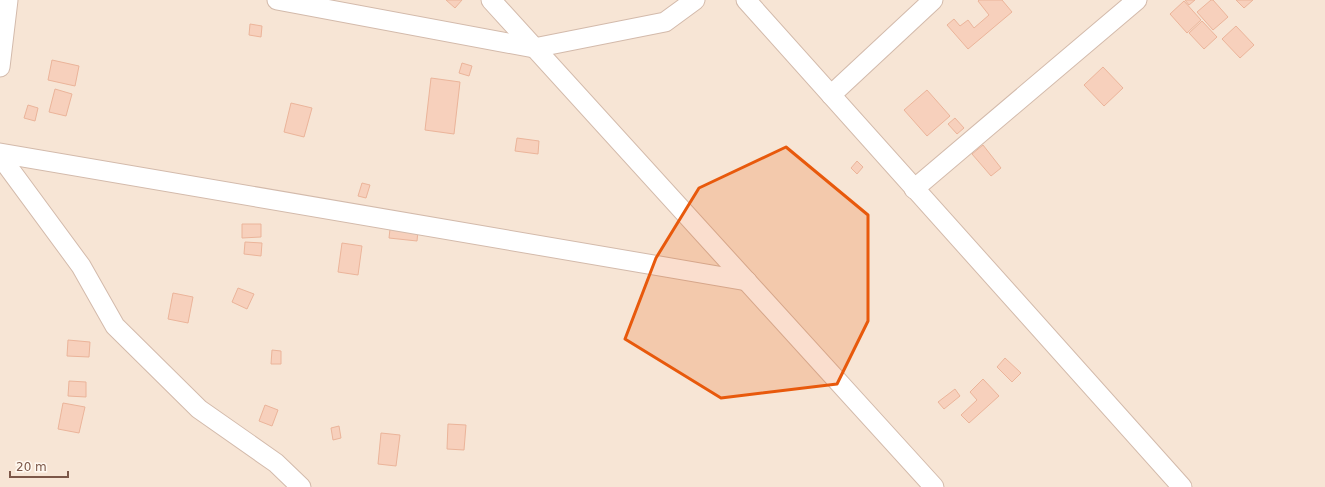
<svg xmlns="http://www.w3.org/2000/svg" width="1325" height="487" font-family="'DejaVu Sans',sans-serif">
  <rect width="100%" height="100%" fill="#fef4e7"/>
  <rect fill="#f7e5d5" x="0" y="0" width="1325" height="487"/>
  <g fill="#f7d0bc" stroke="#ebb49a">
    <polygon points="446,0 462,0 455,8"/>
    <polygon points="979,0 1002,0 1012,12 968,49 947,25 954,19 960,26 968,20 974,28 989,15 978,1"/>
    <polygon points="1185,0 1195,0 1189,5"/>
    <polygon points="1211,0 1213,0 1228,17 1213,30 1197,12"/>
    <polygon points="1236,0 1253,0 1244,8"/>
    <polygon points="1184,1 1201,20 1187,33 1170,14"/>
    <polygon points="1202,21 1217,37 1204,49 1189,33"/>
    <polygon points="250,24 262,26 261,37 249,35"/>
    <polygon points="1236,26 1254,45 1240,58 1222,39"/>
    <polygon points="52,60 79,66 75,86 48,80"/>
    <polygon points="462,63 472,66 469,76 459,73"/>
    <polygon points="1103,67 1123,88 1104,106 1084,85"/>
    <polygon points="431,78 460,82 454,134 425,130"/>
    <polygon points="55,89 72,94 66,116 49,112"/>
    <polygon points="927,90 950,116 927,136 904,110"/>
    <polygon points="291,103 312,108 304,137 284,132"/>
    <polygon points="28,105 38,108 35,121 24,118"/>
    <polygon points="955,118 964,128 957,134 948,124"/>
    <polygon points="517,138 539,141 538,154 515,151"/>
    <polygon points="983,145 1001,168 991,176 972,154"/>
    <polygon points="857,161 863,167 857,174 851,168"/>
    <polygon points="362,183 370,185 366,198 358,196"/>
    <polygon points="242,224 261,224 261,237 242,238"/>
    <polygon points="390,229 418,231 417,241 389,238"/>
    <polygon points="245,242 262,243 261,256 244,254"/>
    <polygon points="342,243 362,246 358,275 338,272"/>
    <polygon points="238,288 254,294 247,309 232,302"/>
    <polygon points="173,293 193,297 188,323 168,319"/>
    <polygon points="68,340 90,342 89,357 67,356"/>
    <polygon points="272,350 281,351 281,364 271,364"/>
    <polygon points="1005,358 1021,373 1012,382 997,367"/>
    <polygon points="983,379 999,396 969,423 961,415 977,400 970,392"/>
    <polygon points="69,381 86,382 86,397 68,396"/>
    <polygon points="955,389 960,396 944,409 938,402"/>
    <polygon points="63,403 85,407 79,433 58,429"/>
    <polygon points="265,405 278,410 272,426 259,421"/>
    <polygon points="448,424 466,425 464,450 447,449"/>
    <polygon points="339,426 341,438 333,440 331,428"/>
    <polygon points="381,433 400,435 396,466 378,464"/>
  </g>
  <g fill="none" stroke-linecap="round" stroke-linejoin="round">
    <g stroke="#d3baab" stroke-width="21">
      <g id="street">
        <polyline points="277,0 534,48 665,22 695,0"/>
        <polyline points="491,0 934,487"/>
        <polyline points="746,0 1182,487"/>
        <polyline points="0,67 8,0"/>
        <polyline points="831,95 933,0"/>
        <polyline points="0,153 747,281"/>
        <polyline points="0,156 81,266 115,326 199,409 276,463 301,487"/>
        <polyline points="914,189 1137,0"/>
      </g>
    </g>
    <use href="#street" stroke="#fff" stroke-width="19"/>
  </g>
  <path fill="#e8590c" fill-opacity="0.2" stroke="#e8590c" stroke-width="3" stroke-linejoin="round" d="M786 147 868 215V321L837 384 721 398 625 339 656 258 699 188Z"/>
  <path d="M10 471v6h58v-6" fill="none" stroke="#7c5748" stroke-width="2"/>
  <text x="16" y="471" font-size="12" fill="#7c5748" stroke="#fff8f0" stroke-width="3" paint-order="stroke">20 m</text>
</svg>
